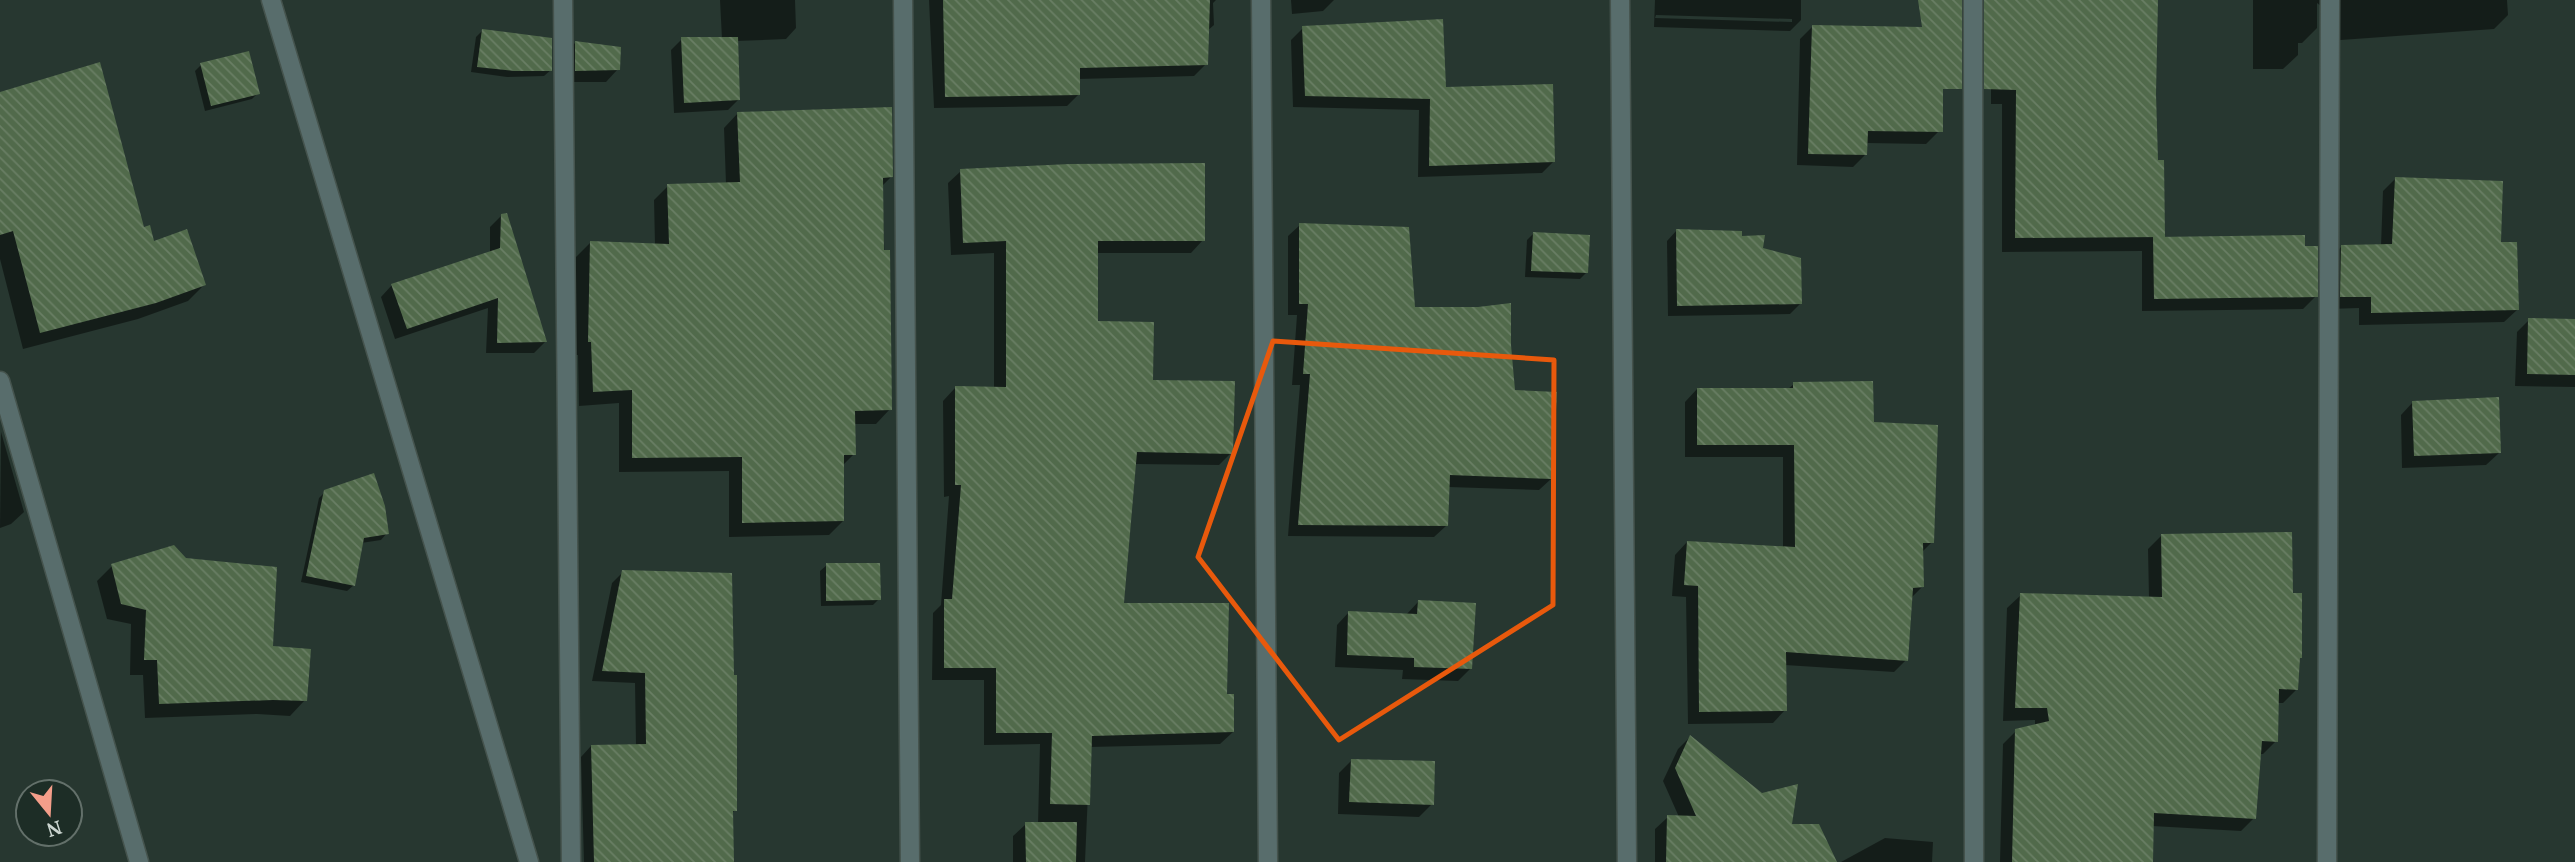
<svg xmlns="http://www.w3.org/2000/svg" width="2575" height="862" font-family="'PT Serif',serif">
  <defs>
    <pattern id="building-back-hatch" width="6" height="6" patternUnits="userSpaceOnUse" patternTransform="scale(1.75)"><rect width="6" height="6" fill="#516a4b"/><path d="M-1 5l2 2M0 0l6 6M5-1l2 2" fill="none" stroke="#697e64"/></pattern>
  </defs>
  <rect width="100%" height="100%" fill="#273730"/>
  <g fill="#0007" fill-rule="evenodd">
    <polygon points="720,0 795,0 796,28 786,39 736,41 739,99 728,110 674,113 671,50 682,39 722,39"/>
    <polygon points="929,0 1216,0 1213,3 1214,25 1207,31 1206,64 1194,76 1078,79 1079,94 1067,106 934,108"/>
    <polygon points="1291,0 1334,0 1323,11 1292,14"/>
    <path d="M1655 0H1801V20L1790 31 1654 27ZM1656 15 1792 19V22L1655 18Z"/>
    <polygon points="1991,0 2156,0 2156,162 2160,239 2316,296 2303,309 2142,311 2142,251 2002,252 2002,104 1991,104"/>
    <polygon points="2253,0 2507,0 2508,15 2494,29 2327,41 2326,10 2317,3 2317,28 2302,43 2298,43 2298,55 2283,69 2253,69"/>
    <polygon points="1812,27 1938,132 1926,144 1866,143 1865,155 1853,167 1797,165 1800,39"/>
    <polygon points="1303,28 1445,88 1554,161 1542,173 1418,177 1419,110 1293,107 1291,40"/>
    <polygon points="482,31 551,70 544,76 507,77 471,72 476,37"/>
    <polygon points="575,43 618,69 606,82 563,82 563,55"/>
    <polygon points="201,65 258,93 252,99 205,111 195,71"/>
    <polygon points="0,94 143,229 153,243 204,285 188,301 138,319 23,349 0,259"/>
    <polygon points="738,113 891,177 882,186 890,409 876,424 854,424 854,454 842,466 843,521 829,535 729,537 729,471 619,472 619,403 579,406 578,355 575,355 576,257 590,243 655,245 654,200 668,186 726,184 724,128"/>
    <polygon points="961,171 1203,240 1191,253 1096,253 1096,323 1151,382 1231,453 1219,465 1134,464 1122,605 1225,695 1233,732 1220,744 1090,747 1085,862 1013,862 1013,836 1026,824 1038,824 1040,744 984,745 984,680 932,680 933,613 941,605 949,496 944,497 943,401 955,388 994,389 994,253 951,255 948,183"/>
    <polygon points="2396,178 2499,244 2517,310 2504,322 2359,325 2359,308 2329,309 2329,260 2341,247 2381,246 2383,191"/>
    <polygon points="502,215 545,342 534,353 486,353 488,308 395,339 381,297 392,285 490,253 490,227"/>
    <polygon points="1300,225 1414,309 1509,345 1514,392 1551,479 1539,490 1448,487 1446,526 1434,537 1288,536 1300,385 1292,385 1297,315 1288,315 1288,236"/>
    <polygon points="1677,230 1740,237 1761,250 1801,303 1790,314 1668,316 1667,241"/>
    <polygon points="1533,234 1586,273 1580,279 1525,277 1527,240"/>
    <polygon points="2529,320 2575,321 2575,387 2515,386 2517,332"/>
    <polygon points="1794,384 1872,424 1932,542 1921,553 1922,587 1910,599 1906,660 1894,672 1785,665 1785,710 1773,723 1688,724 1686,597 1672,596 1675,555 1687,542 1783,548 1783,457 1685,457 1685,402 1697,389 1788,389"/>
    <polygon points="2413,402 2499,453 2486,465 2402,468 2401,415"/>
    <polygon points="1,432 24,512 11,524 0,528"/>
    <polygon points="325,492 387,533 381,540 361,543 354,585 347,591 301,582 319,498"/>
    <polygon points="2161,536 2296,690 2283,703 2277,703 2276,741 2263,754 2259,754 2254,818 2241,831 2152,826 2151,862 2000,862 2003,744 2016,731 2035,726 2035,720 2003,721 2007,608 2021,595 2149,598 2148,549"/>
    <polygon points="827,565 879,599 873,605 821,606 820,571"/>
    <polygon points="112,566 271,647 305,700 290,716 257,714 145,718 143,675 130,675 131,624 107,619 97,581"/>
    <polygon points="623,572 735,810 731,814 732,862 584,862 581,757 591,746 636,746 635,683 592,681 612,583"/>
    <polygon points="1418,602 1470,669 1458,681 1402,679 1403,670 1335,667 1337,625 1349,612 1406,615"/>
    <polygon points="1690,737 1762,795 1790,826 1835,862 1655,862 1655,829 1668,817 1679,817 1663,781 1678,749"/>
    <polygon points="1352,760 1432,804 1419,817 1338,814 1339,773"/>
    <polygon points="1885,838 1933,842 1932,862 1841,862"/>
  </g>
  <g fill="url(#building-back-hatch)">
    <polygon points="943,0 1210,0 1208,65 1080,68 1080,95 945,97"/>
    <polygon points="1918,0 1962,0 1962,89 1943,89 1943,132 1868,131 1867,155 1808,154 1812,25 1922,27"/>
    <polygon points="1984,0 2158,0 2156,94 2158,160 2164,160 2165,237 2015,238 2016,90 1984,89"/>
    <polygon points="1443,19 1446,87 1553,84 1555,162 1429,166 1430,99 1305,96 1302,26"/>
    <polygon points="482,29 552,38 552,71 514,71 477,67"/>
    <polygon points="681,37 738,37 740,100 684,103"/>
    <polygon points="575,41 621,47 620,70 575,71"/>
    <polygon points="249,51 260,94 211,106 200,63"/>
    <polygon points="100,62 144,227 150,225 154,241 187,229 206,285 156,303 40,333 13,231 0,235 0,92"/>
    <polygon points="892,107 893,177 883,178 884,250 890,250 892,410 855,411 856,455 844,455 844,521 742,523 742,457 632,458 632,390 593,392 591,342 588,342 590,241 669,244 667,184 740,182 737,112"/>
    <polygon points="1205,163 1205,241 1098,241 1098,321 1154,322 1153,380 1235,381 1233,454 1137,452 1124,603 1229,603 1227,694 1234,694 1234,732 1092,736 1090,805 1050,804 1052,733 996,733 996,668 944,668 944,599 952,599 961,485 955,485 955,386 1006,387 1006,241 963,243 960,169 1070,164"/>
    <polygon points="2395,177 2503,181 2501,242 2517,242 2519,310 2371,313 2371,297 2340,297 2341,245 2392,244"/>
    <polygon points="507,213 547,342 497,343 498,298 407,329 391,284 500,248 501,214"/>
    <polygon points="1299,223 1409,227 1415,307 1478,307 1511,303 1511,345 1515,390 1557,392 1552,479 1450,475 1448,526 1298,525 1310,374 1303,374 1308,304 1299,304"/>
    <polygon points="1676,229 1742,231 1742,236 1765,235 1763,248 1801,258 1802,304 1677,306"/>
    <polygon points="1533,232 1590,235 1588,273 1531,271"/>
    <polygon points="2305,235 2305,246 2318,246 2318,297 2154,299 2153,237"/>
    <polygon points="2528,318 2575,319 2575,375 2527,374"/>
    <polygon points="1873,381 1874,422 1938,425 1934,543 1923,543 1924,587 1913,588 1908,661 1786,652 1787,711 1699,712 1698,586 1684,585 1687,541 1795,547 1794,445 1697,445 1697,388 1793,388 1793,382"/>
    <polygon points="2499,397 2501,453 2414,456 2412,401"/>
    <polygon points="374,473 385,506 389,534 364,538 355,586 306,576 324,490"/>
    <polygon points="2292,532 2293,593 2302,593 2302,658 2300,658 2298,690 2279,689 2278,742 2262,741 2256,819 2154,813 2153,862 2012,862 2015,729 2049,721 2047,708 2015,708 2020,593 2162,597 2161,534"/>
    <polygon points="174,545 186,558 277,567 273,646 311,649 307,701 273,700 159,704 157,660 144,660 146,610 121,604 111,564"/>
    <polygon points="826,563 880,563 881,600 826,601"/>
    <polygon points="622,570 732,573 734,675 737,675 737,811 733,811 734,862 594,862 591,745 646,744 645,673 602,671"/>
    <polygon points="1418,600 1476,603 1472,669 1414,667 1414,658 1347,655 1348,611 1417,614"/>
    <polygon points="1690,735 1762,793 1798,784 1792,824 1819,824 1837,862 1666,862 1667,815 1696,816 1675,768"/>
    <polygon points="1351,759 1435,761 1434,805 1349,802"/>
    <polygon points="1025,822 1077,822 1076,862 1026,862"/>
  </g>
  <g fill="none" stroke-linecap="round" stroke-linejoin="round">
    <g stroke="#45534d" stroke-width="21">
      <g id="minor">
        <polyline points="271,0 529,862"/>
        <polyline points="563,0 571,862"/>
        <polyline points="903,0 910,862"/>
        <polyline points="1261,0 1268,862"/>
        <polyline points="1620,0 1627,862"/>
        <polyline points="1973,0 1974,862"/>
        <polyline points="0,381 139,862"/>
        <polyline points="2327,862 2330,0"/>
      </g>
    </g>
    <use href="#minor" stroke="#586d6c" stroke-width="18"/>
  </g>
  <path fill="none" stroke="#e8590c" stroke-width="5" stroke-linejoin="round" d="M1273 341 1554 360 1553 605 1339 740 1198 557Z"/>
  <g transform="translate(49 813) rotate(162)"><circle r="33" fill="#1d2d26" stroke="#63706a" stroke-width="2"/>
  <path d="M0-5L12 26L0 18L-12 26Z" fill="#f49e8a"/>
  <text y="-10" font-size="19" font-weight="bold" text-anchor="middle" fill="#cbd5d0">N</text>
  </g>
</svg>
